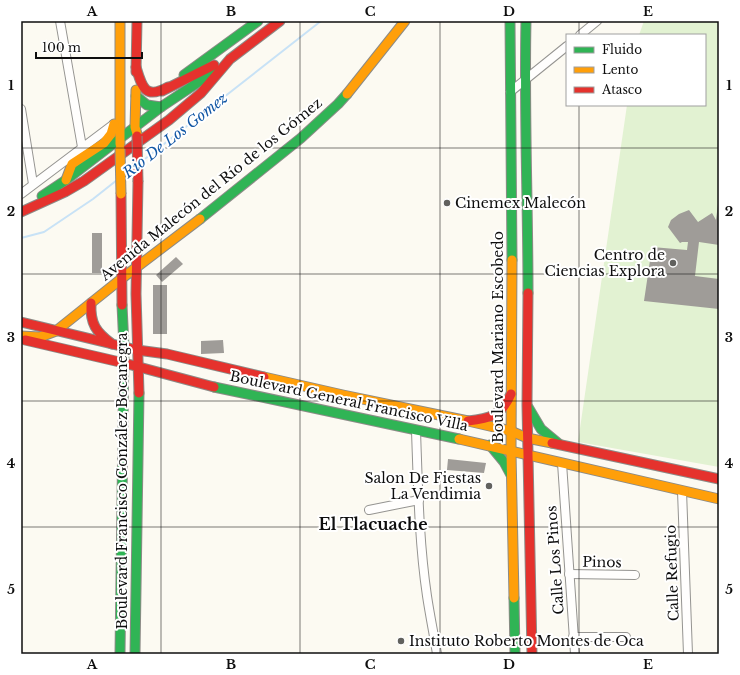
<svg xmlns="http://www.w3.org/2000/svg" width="740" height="675" font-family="'Libre Baskerville',serif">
  <rect width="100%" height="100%" fill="#fcfaf2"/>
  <polygon fill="#e2f2d2" points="644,21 719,21 719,467 578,442 627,105 705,105 705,35 639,35"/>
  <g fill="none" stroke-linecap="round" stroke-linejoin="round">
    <g stroke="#c8e2f6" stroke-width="2">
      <polyline points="141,162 321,21"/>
      <polyline points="125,174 134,167"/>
      <polyline points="21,238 44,232 93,199 117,180"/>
    </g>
  </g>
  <g fill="#9f9c98">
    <polygon points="718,204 719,245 699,242 695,276 719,279 719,309 644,301 652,247 687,250 688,242 682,242 680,243 668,227 671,220 679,214 689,210 698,222 712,213 716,220"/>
    <rect x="92" y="233" width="10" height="40"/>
    <polygon points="176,257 183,264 162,282 156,275"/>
    <rect x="153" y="285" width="14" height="49"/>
    <polygon points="223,340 224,353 201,354 201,341"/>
    <polygon points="448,459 486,463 484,473 447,470"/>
  </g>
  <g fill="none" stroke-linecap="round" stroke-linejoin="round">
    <g stroke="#959491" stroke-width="10">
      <g id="street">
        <polyline points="60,21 82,147"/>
        <polyline points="580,35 597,21"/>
        <polyline points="510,92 567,46"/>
        <polyline points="21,109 33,184"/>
        <polyline points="21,194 114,124"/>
        <path d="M416 431C418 486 419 542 427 596 430 616 434 635 437 654"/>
        <polyline points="562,463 575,654"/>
        <polyline points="682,491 688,654"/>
        <polyline points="369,510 419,500"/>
        <polyline points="569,574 635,575"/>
        <polyline points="573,637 626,637"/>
      </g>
    </g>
    <g stroke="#8c8b87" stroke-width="11">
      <g id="fast">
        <polyline points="510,21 512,260"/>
        <path d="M526 21C524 112 528 202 528 293"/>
        <polyline points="184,75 258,21"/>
        <polyline points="136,96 147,105 161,107"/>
        <polyline points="42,196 66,180 161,107 215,71"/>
        <polyline points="200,219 301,138 338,104 347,94"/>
        <polyline points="214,387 459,439"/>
        <polyline points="528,407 541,429 559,444"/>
        <polyline points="490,445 504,462 511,475"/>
        <polyline points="514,598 515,654"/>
        <polyline points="120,654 124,347 122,305"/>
        <polyline points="135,654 139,393"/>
      </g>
    </g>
    <g stroke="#8c8b87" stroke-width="11">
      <g id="slow">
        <polyline points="120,21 120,144"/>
        <polyline points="136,90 135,127 137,134"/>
        <polyline points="347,94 405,21"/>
        <polyline points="66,180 72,164 104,143 111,134 114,124"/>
        <polyline points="512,260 511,452 514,598"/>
        <polyline points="21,336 40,337 56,331 121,279 200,219"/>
        <polyline points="264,377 343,395 468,421 511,431 527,438 552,443"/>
        <polyline points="459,439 719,499"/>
      </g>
    </g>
    <g stroke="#8c8b87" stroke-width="11">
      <g id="jam">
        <path d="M136 67C142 87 145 100 168 87"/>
        <polyline points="136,72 137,21"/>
        <polyline points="162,91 214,65"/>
        <polyline points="138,182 136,294 139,393"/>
        <polyline points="121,194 122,305"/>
        <polyline points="21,212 65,192 84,181 169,120 201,93 230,59 280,21"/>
        <polyline points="528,293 527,405 532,654"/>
        <path d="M91 303C90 324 96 332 112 344"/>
        <polyline points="21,322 137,350 167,354 264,377"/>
        <polyline points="25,340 124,363 214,387"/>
        <path d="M468 421C490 419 502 415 511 394"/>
        <polyline points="552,443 719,479"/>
      </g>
    </g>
    <use href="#street" stroke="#fffefd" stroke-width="8"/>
    <use href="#fast" stroke="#30b455" stroke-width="9"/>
    <use href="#slow" stroke="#ff9f0a" stroke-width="9"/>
    <use href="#jam" stroke="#e5322d" stroke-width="9"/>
    <g stroke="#8c8b87" stroke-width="11" stroke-linecap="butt">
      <polyline id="slow-bridge" points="120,149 121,194"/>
    </g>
    <g stroke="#8c8b87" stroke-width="11" stroke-linecap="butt">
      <polyline id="jam-bridge" points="137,136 138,182"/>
    </g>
    <use href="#slow-bridge" stroke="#ff9f0a" stroke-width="9"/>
    <use href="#jam-bridge" stroke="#e5322d" stroke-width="9"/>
  </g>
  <path fill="none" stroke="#0e0e0e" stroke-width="1" stroke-opacity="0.55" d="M161 21V654M300 21V654M440 21V654M579 21V35M579 105V654M21 148H719M21 274H719M21 401H719M21 527H719"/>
  <g fill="#61615e" stroke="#fff" stroke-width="1.5">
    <circle cx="447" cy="203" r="4"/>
    <circle cx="673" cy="263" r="4"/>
    <circle cx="489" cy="486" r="4"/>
    <circle cx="401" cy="641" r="4"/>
  </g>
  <g text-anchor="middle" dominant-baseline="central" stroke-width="4" stroke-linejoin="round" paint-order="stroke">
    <g font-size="14" fill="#0e0e0e" stroke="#fff">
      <text transform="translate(211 189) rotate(-39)">Avenida Malecón del Río de los Gómez</text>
      <text transform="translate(498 337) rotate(-90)">Boulevard Mariano Escobedo</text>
      <text transform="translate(349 401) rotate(12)">Boulevard General Francisco Villa</text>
      <text transform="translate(122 481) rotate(-90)">Boulevard Francisco González Bocanegra</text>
      <text transform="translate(555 560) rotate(-94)">Calle Los Pinos</text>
      <text transform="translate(602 562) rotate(1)">Pinos</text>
      <text transform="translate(672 573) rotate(-92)">Calle Refugio</text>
    </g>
    <g font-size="14" fill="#0e0e0e" stroke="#fff" text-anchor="start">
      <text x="455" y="203">Cinemex Malecón</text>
      <text x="665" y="255" text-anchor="end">Centro de<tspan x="665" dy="16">Ciencias Explora</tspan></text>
      <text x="481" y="478" text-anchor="end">Salon De Fiestas<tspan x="481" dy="16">La Vendimia</tspan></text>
      <text x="409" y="641">Instituto Roberto Montes de Oca</text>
    </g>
    <g font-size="15" font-style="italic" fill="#1257a5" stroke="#fff">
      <text transform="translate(175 135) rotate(-38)">Rio De Los Gomez</text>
    </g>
    <g font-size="16" font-weight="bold" fill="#0e0e0e" stroke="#fff">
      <text x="373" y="524">El Tlacuache</text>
    </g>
  </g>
  <rect width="740" height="675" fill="none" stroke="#ffffff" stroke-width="44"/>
  <rect x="566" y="34" width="140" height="72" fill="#ffffff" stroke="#9f9f9f"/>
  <rect x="574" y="47" width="20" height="6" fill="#30b455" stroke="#9f9f9f"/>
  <text x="602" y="54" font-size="12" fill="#0e0e0e">Fluido</text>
  <rect x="574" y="67" width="20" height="6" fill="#ff9f0a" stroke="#9f9f9f"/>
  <text x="602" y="74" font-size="12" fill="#0e0e0e">Lento</text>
  <rect x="574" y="87" width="20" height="6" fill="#e5322d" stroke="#9f9f9f"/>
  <text x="602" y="94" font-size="12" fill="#0e0e0e">Atasco</text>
  <path d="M36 52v6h106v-6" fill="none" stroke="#0e0e0e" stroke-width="2"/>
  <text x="42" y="52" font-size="12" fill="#0e0e0e" stroke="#ffffff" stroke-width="3" paint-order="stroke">100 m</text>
  <rect x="22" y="22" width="696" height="631" fill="none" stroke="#0e0e0e" stroke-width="1.5"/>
  <g font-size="13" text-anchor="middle" font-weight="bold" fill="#0e0e0e">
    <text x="92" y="16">A</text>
    <text x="231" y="16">B</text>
    <text x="370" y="16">C</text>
    <text x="509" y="16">D</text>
    <text x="648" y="16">E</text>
    <text x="11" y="90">1</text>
    <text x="729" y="90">1</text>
    <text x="11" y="216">2</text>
    <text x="729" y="216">2</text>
    <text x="11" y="342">3</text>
    <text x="729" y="342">3</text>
    <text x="11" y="468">4</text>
    <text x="729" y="468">4</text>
    <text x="11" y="594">5</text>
    <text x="729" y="594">5</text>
    <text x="92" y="669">A</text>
    <text x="231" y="669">B</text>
    <text x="370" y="669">C</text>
    <text x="509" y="669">D</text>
    <text x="648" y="669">E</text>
  </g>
</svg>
